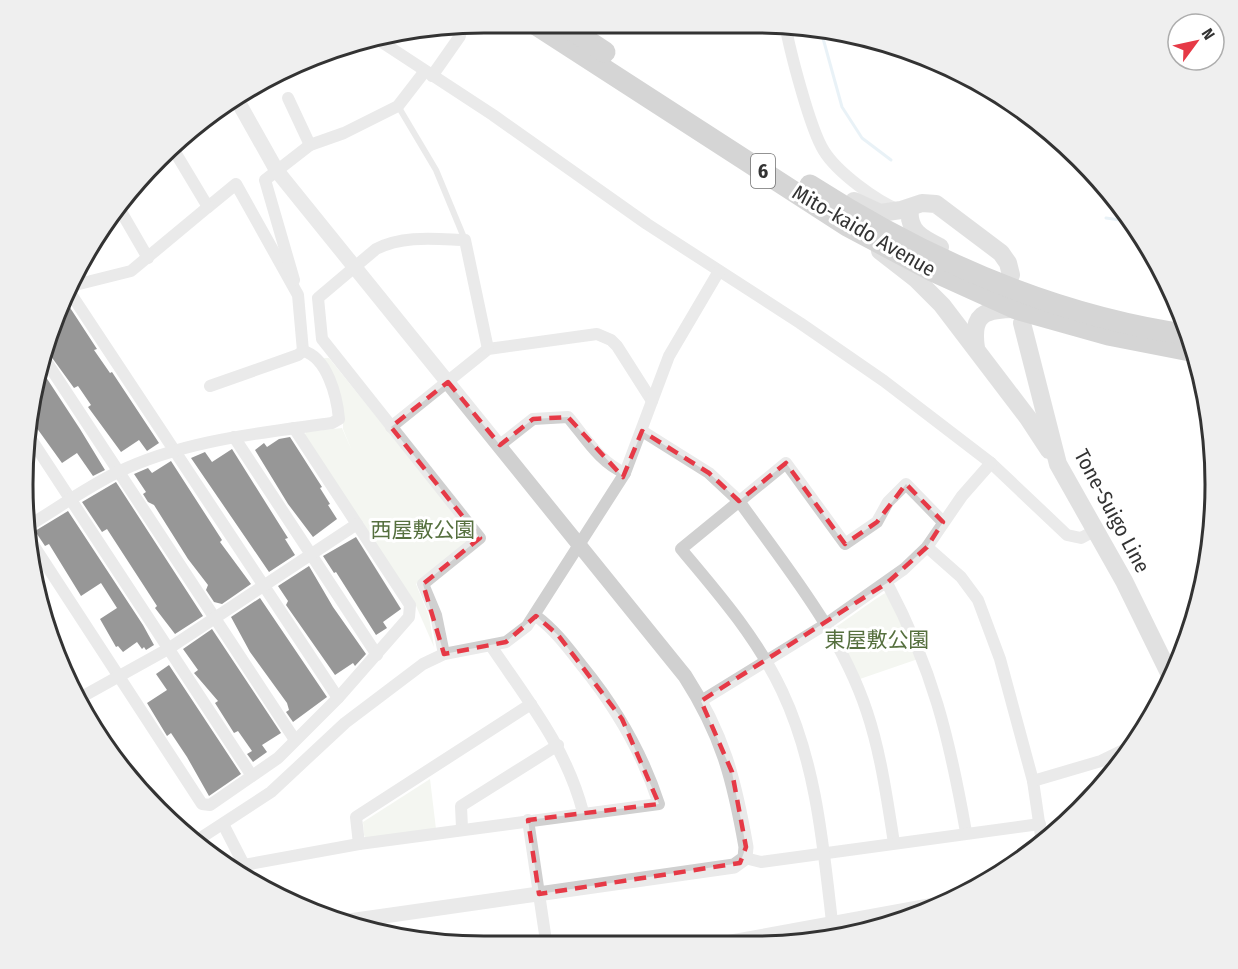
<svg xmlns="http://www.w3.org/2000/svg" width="1238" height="969" font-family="'Fira Sans Condensed','Noto Sans JP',sans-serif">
  <rect width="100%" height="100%" fill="#fff"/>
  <g fill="#e6ecdf">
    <polygon points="324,358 329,358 471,534 471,540 416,584 429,616 434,647 413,599 303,438 306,432 342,428 352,451 343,429 343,407"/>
    <path d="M886 593 918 659 857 680 834 628C843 623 881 594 886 593Z"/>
    <polygon points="430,779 436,829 366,838 364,835 363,822"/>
  </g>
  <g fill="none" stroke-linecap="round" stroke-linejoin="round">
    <g stroke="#cfe2ee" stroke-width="3">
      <polyline points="821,31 842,107 862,138 891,160"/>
      <polyline points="1106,218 1127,221"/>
    </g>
  </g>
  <g fill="#1a1a1a">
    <polygon points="65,300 97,349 94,350 110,373 112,372 159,443 147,451 139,440 121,452 88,407 91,405 78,386 74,388 45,348"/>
    <polygon points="38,365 80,429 105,470 93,476 77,453 62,463 31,420 35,393 41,389 36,381"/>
    <polygon points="290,437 322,487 320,488 330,504 328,505 337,519 313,537 288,504 255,450 264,443 267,447 279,439"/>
    <polygon points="232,449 281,527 288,538 285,539 295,555 269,572 191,458 205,452 212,462"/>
    <polygon points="171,461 222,540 220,542 251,584 222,604 214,602 206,590 208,585 188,559 154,505 148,502 143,494 146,492 134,474 148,468 152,473"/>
    <polygon points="116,482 203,616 175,634 155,608 157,606 107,529 102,532 82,502"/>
    <polygon points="68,511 143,625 154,645 146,650 144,647 142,649 137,642 123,652 118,646 116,647 100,619 117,608 101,583 81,596 49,544 45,546 35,531"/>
    <polygon points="356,537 401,609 383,622 387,628 376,635 336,572 334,573 323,556"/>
    <polygon points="309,566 333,607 366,654 355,666 353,663 335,675 286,605 288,601 278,586"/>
    <polygon points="260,598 327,697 293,722 286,712 289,710 287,703 250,652 231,617"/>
    <polygon points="212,629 281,733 262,745 267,752 253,762 247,754 252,751 238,731 234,733 215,703 218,701 194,673 198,670 183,649"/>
    <polygon points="169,665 241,774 209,796 187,757 171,733 167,736 147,703 167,690 156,674"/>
  </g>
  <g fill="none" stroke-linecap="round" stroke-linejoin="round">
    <polyline stroke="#d0d0d0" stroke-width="6" points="398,106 436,170 465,240"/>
    <g stroke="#d0d0d0" stroke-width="12">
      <path d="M785 24C790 51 810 129 824 151 837 172 876 201 899 210"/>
      <polyline points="374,37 493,115 647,224 800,323 884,381 991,463 1067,535 1081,538 1096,530"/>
      <polyline points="432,76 460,36"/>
      <polyline points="288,98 310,145"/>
      <polyline points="172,147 208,207 236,184 298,295 303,351 298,355 210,386"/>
      <polyline points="119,208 148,258"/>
      <polyline points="294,280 265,180 310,145 344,133 398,106 425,71"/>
      <polyline points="71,286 131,271 208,207"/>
      <polyline points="69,291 338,698"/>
      <polyline points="42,355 295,740"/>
      <polyline points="391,427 488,349 597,334 611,340 617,346 652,401"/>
      <path d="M642 431 709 473 739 501C787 568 841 633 867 712 881 754 887 799 894 843"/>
      <polyline points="29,436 252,776"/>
      <polyline points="234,437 377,655"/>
      <path d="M500 445 533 419 568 417C585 437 600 463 625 473"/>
      <path d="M28 526C58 508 87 487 118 472 184 440 261 433 332 423L339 419C337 396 327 357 303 351"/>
      <polyline points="30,540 202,804 210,805 278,758 338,698 409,617 410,605 294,428"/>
      <polyline points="927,547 961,577 978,600 1000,659 1033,781 1042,843"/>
      <path d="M887 583C933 670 949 736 966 832"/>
      <path d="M491 646C528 701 566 747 583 812"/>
      <path d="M444 654 436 615 423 584 480 538 322 339 318 298 376 249C404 235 435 239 465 240L488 349"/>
      <polyline points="78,699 168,649 357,524"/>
      <polyline points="701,701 826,624 904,569 927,547 962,496 991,463"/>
      <polyline points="1033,781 1101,761 1132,746"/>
      <polyline points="528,820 546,941"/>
      <polyline points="223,824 244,865 246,878"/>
      <polyline points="462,828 461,806 558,745"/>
      <polyline points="196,841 271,792 345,723 423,664 444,654 506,642 527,626 625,473 669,356 719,271"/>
      <polyline points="359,844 356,817 531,704"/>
      <polyline points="745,858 761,862 1040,824"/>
      <path d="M244 865 359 844 659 804C642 752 617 709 583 667 568 648 555 630 536 616"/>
      <path d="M832 922C823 844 816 763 782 691 757 638 719 594 681 549L786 463 845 544 877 522 888 502 906 484 943 522"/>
      <polyline points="712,944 948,901"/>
    </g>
    <path stroke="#d0d0d0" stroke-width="15" d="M236 98 277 171 685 676C723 735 734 779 746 847L745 858 734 866 342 922"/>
    <g stroke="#bdbdbd" stroke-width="18">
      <polyline points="854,201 880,213 901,210 922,203 936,204 1001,253 1008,263 1011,275"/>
      <path d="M910 208C907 231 922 238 940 247"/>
      <polyline points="880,251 916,279 942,305 1028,418 1049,450"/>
      <polyline points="1022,323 1058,464 1124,581 1172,679"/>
      <path d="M976 348C971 314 984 309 1016 309"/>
    </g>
    <g stroke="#a2a2a2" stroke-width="21">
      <polyline points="533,23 847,226 932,271 1016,309 1108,335 1195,352"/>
      <polyline points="561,23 605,52"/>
      <path d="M810 185C927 260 1053 316 1191 335"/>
    </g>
  </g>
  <path d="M0 0H1238V969H0ZM448 382 500 445 533 419 568 417 623 477 642 431 709 473 739 501 786 463 845 544 877 522 906 484 943 522 927 547 887 583 701 701 732 772 746 847 740 863 539 894 528 820 659 804 622 719 558 635 536 616 506 642 444 654 423 584 480 538 391 427Z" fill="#fff" fill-opacity=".55" fill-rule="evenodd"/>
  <path fill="none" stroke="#e63946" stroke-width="4.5" stroke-dasharray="12 8" stroke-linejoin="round" d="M448 382 500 445 533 419 568 417 623 477 642 431 709 473 739 501 786 463 845 544 877 522 906 484 943 522 927 547 887 583 701 701 732 772 746 847 740 863 539 894 528 820 659 804 622 719 558 635 536 616 506 642 444 654 423 584 480 538 391 427Z"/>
  <g text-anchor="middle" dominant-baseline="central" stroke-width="6" stroke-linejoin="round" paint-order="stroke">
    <rect fill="#fff" stroke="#707070" stroke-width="1.5" x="751" y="154" width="24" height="34" rx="4.5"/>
    <g font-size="20" font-weight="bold" fill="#333">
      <text x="763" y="171">6</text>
    </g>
    <g font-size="21" fill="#333" stroke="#fff">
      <text transform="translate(864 231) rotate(30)">Mito-kaido Avenue</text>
      <text transform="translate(1112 511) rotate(62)">Tone-Suigo Line</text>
    </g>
    <g font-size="21" fill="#56703f" stroke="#fff">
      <text x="423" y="530">西屋敷公園</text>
      <text x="877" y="640">東屋敷公園</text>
    </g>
  </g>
  <path d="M0 0H1238V969H0ZM484 33H754A451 451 0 0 1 1205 484V485A451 451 0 0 1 754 936H484A451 451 0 0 1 33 485V484A451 451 0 0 1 484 33Z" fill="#efefef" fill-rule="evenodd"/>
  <path fill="none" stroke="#333" stroke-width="3" d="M484 33H754A451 451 0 0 1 1205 484V485A451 451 0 0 1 754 936H484A451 451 0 0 1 33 485V484A451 451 0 0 1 484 33Z"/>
  <g transform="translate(1196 42) rotate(57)"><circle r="28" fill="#ffffff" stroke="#adadad" stroke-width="1.5"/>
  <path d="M0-4.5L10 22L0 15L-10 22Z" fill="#e63946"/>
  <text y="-9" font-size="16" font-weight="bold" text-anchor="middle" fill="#333333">N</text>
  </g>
</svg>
